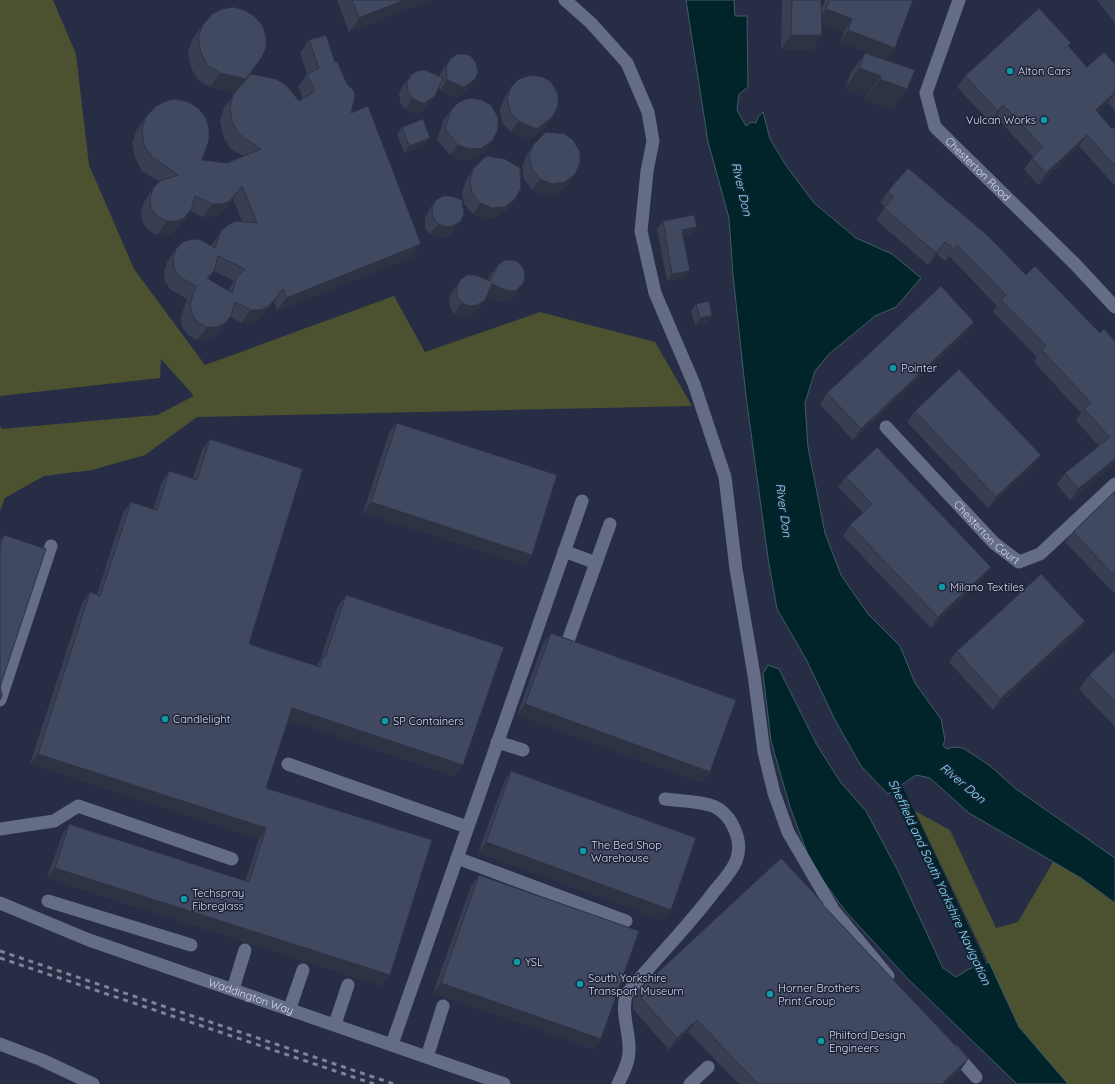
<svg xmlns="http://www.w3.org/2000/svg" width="1115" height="1084" font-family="Quicksand,sans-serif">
  <rect width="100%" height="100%" fill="#262d44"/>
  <g fill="#4c5230">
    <polygon points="0,0 53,0 76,54 89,165 134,269 205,365 394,296 425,352 540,312 655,342 692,406 197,417 145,455 92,470 44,476 5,498 0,511 0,426 2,429 157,415 194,396 161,359 160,378 0,396"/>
    <polygon points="915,811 950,830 996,928 1018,922 1053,862 1081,878 1115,903 1115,1084 1068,1084 1019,1027"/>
  </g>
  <g fill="#002429" stroke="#415c64">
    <polygon points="686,0 734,0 735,16 747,16 748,87 739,94 737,110 746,126 751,122 756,123 758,117 763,112 770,139 787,167 814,203 856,238 892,254 921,278 896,307 875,316 829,354 815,371 805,403 808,447 825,533 841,575 868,614 900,646 915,683 941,719 945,740 943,745 946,749 954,747 963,748 989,765 1016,789 1115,858 1115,903 1081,878 969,813 930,778 916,775 888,794 861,766 835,720 807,661 777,609 768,558 746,396 733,275 729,218 708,142"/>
    <polygon points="768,665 779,669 817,745 841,783 866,811 898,871 943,968 956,977 969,969 989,962 1019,1027 1068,1084 1017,1084 907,978 847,913 812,866 790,807 771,741 763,674"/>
  </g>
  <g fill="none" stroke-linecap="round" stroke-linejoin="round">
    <polyline stroke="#002429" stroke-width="13" points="889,773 987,981"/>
    <g stroke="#646c86" stroke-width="13">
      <polyline points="565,0 591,23 627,63 648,112 653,141 647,171 641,231 655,293 694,384 725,477 736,569 754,675 764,752 774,793 788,832 834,911 888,976"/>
      <path id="s1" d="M959 0 926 93 935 127 1075 264 1115 307"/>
      <path id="s2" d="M886 427 994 543 1019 562 1040 554 1115 484"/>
      <polyline points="564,551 596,563 610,524"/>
      <polyline points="568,641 596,563"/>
      <polyline points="0,700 51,546"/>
      <polyline points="497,742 523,750"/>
      <polyline points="288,764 467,827"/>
      <polyline points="0,829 54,821 78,806 232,859"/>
      <polyline points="457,858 626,921"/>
      <polyline points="48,901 191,945"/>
      <path id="s3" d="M0 903 89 940 504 1084"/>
      <polyline points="233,989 245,950"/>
      <polyline points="290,1008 303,970"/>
      <polyline points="335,1024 348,985"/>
      <polyline points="0,1044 42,1060 93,1084"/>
      <polyline points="392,1044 582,501"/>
      <polyline points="953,1051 976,1077"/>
      <polyline points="427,1057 443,1006"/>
      <path d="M618 1084C623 1073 629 1063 629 1051 630 1032 621 1015 626 995 654 960 686 929 713 893 721 883 731 873 736 861 744 842 732 814 713 806 699 801 680 801 665 799"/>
      <polyline points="690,1084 708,1067"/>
    </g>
    <g stroke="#7e8497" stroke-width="3" stroke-dasharray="5 5" stroke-linecap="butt">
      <polyline points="0,951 394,1084"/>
      <polyline points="0,958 374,1084"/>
    </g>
  </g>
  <g fill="#383f53" fill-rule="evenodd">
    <polygon points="337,0 430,0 349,32"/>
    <polygon points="782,0 821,0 821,9 825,0 913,0 895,48 886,60 840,42 844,32 821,23 822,35 812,50 781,49"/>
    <polygon points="1097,0 1115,0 1115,23"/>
    <path d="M202 26 262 57 243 84 299 101 303 98 298 87 307 74 300 53 309 40 351 113 412 257 277 311 274 302 260 319 252 323H241L230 317 222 329 216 336 208 340H197L188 335 182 327 181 317 187 299 171 290 165 282 164 272 167 262 176 249 211 246 221 231 242 221 233 199 221 214 213 217H203L190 211 182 223 175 231 168 235H157L148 230 142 221 141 211 144 202 153 188 160 182 142 171 135 158 132 143 136 131 145 118 202 160 227 163 243 156 230 148 223 136 220 120 224 108 235 93 210 87 198 80 191 68 188 52 192 40ZM214 271 234 281 228 290 208 279Z"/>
    <polygon points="1068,47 1087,67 1115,64 1115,111 1108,103 1098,113 1112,129 1115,126 1115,186 1079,146 1038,185 1024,169 1033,157 996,117 990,122 957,87 965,76"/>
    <polygon points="865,53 907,89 892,110 865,100 866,97 845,89 850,74"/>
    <polygon points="450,59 475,79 467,90 456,98 440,91 439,85 428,106 417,114 405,109 400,102 399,94 403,86 411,75 439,76 443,69"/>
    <polygon points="511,87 553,116 546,127 529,140 511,132 502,122 500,110 504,98"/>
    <polygon points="451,110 493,140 486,150 475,159 462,160 450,155 437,140 443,121"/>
    <polygon points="402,127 425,145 404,153 397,134"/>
    <polygon points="533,145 575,174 568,185 557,193 545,195 532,190 524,179 522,167 526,156"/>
    <polygon points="473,169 516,198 508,209 497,217 485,219 473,214 464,204 462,192 466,180"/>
    <polygon points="888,191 1026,275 1100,333 1115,341 1115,464 1070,501 1057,484 1065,473 1099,446 1076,421 1081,413 1034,362 1037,357 993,312 997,306 949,256 945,261 937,254 928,265 876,220 885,207 880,203"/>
    <polygon points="436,200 461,221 453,232 446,237 438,238 430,234 425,228 425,219 428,211"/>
    <polygon points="663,221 692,234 683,236 685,278 667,281 657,229"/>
    <polygon points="498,265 515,296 507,301 500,302 486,296 485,300 477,311 470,316 462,317 454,314 450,307 449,298 453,290 460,280 488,280 490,275"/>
    <polygon points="696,304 712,315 707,322 695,325 691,311"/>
    <polygon points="967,333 853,440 820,404 827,393"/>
    <polygon points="915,411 1041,455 1033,466 988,508 907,422"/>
    <polygon points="397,423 532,555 524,565 363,513 389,433"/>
    <polygon points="210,439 249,644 316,666 320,660 338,606 346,595 455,776 288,720 266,788 382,986 47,878 62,835 69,824 245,881 259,839 30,764 82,603 90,592 97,594 123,513 131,502 153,509 162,482 169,471 193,478 202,450"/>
    <polygon points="846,477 983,578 931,628 843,536 850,525 863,513 838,487"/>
    <polygon points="1115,491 1115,594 1065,542 1073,532"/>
    <polygon points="4,535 0,687 0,540"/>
    <polygon points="1085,621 1077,632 993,710 949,662 957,651"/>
    <polygon points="551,633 702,783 517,715 543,644"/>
    <polygon points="1115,650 1115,727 1079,689 1089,675"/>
    <polygon points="511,771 671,910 663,920 478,853 504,782"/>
    <polygon points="479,875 601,1039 594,1049 433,993 471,886"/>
    <polygon points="822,904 968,1059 960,1071 946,1084 739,1084 688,1032 669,1050 633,1009 633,999 642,987"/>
  </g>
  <g fill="#2e3344">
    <polygon points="404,0 430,0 349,32 359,18"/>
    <polygon points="826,9 852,19 844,32 817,22"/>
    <polygon points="848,30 895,48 886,60 840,42"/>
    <polygon points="791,35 822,35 812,50 781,49"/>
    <polygon points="262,57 252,72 236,93 210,87 220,73"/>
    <polygon points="859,68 881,76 866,97 845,89"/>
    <polygon points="475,79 467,90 456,98 440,91 447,80"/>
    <polygon points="880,79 907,89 892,110 865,100"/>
    <polygon points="1115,92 1108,103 1088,122 1096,110"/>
    <polygon points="435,96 428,106 417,114 405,109 412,98"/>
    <polygon points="1003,105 996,117 990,122 998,111"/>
    <polygon points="553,116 546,127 529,140 511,132 518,121"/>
    <polygon points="1087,135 1079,146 1038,185 1046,173"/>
    <polygon points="430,138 425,145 404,153 409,146"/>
    <polygon points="493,140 486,150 475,159 462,160 450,155 458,145"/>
    <polygon points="575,174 568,185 557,193 545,195 532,190 540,179"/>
    <polygon points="242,186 233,199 221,214 213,217 203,217 212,204"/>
    <polygon points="516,198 508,209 497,217 485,219 473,214 480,203"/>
    <polygon points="191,210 182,223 175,231 168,235 157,235 167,221"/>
    <polygon points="461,221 453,232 446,237 438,238 430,234 438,224"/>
    <polygon points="697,227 692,234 677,237 682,230"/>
    <polygon points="945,242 937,254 928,265 936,253"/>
    <polygon points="421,244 412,257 277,311 286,298"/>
    <polygon points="690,271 685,278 667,281 672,274"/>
    <polygon points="492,284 522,285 515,296 507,301 500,302 484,295"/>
    <polygon points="283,289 274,302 260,319 252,323 241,323 251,310"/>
    <polygon points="485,300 477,311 470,316 462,317 454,314 462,303"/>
    <polygon points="712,315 707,322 695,325 700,318"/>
    <polygon points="231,316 222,329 216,336 208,340 197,340 207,327"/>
    <polygon points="974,322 967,333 853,440 861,429"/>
    <polygon points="1041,455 1033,466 988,508 996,497"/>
    <polygon points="1115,459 1115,464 1070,501 1078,489"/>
    <polygon points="371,502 532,555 524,565 363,513"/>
    <polygon points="991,567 983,578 931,628 938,617"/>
    <polygon points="1085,621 1077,632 993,710 1000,699"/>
    <polygon points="525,704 710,772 702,783 517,715"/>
    <polygon points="292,708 463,765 455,776 284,719"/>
    <polygon points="38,754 266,828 259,839 30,764"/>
    <polygon points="486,842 671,910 663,920 478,853"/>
    <polygon points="55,868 390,975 382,986 47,878"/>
    <polygon points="441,983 601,1039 594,1049 433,993"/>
    <polygon points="697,1020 688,1032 669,1050 677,1038"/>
    <polygon points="968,1059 960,1071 946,1084 942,1084"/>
  </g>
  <g fill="#414961" stroke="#2e3344" fill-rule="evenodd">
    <polygon points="352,0 404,0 359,18"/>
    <polygon points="792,0 821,0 822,35 791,35"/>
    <polygon points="829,0 913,0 895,48 848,30 852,19 826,9"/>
    <polygon points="233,7 244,10 254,16 263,26 266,37 266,48 262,57 246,79 220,73 208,66 201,53 198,38 202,26 212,14 222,9"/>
    <polygon points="1039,8 1071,43 1068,46 1087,67 1104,52 1115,64 1115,92 1096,110 1112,129 1115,126 1115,166 1087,135 1046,173 1032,158 1043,147 1003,105 998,111 965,76"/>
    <path d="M326 35 335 62 337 61 347 84 354 91 355 96 351 113 368 106 421 244 286 298 283 289 269 306 261 310H251L235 302 231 316 225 323 217 327H207L197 322 192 314 190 304 196 286 180 277 174 269 173 258 176 249 183 242 192 239 201 240 215 248 221 231 229 224 237 221 257 223 242 186 230 201 222 204H212L195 196 191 210 184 218 177 221H167L157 216 151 208 150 198 153 188 160 181 178 175 152 157 144 145 142 130 145 118 156 106 166 101 176 99 188 102 198 108 206 118 209 129V140L202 160 227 163 261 149 240 135 232 122 230 107 233 95 251 74 276 79 286 85 299 101 315 91 307 74 319 68 309 40ZM218 256 245 269 237 277 232 293 207 278 214 271Z"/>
    <polygon points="865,53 915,70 907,89 880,79 881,76 859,68"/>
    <polygon points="457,54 465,54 471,56 476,63 478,72 475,79 464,87 447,80 446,67 450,59"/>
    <polygon points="425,70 443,78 435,96 424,104 412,98 408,92 407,83 411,75 417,71"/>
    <polygon points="531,75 543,77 551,82 558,94 558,106 553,116 537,129 518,121 510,111 507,99 511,87 519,79"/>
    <polygon points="470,98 482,100 491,105 498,117 498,129 493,140 482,148 470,149 458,145 445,129 451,110 459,102"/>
    <polygon points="423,119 430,138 409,146 402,127"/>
    <polygon points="546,132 565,134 573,140 580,152 580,163 575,174 565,182 552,184 540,179 532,169 529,157 533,145"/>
    <polygon points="486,156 505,159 520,168 521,188 516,198 505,207 492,208 480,203 472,193 470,181 473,169"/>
    <polygon points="908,168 988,236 1026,275 1035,266 1100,333 1104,329 1115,341 1115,459 1078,489 1065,473 1110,437 1084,409 1091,403 1042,350 1046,346 1001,300 1006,295 957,245 954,249 945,242 936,253 884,208 894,197 888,191"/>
    <polygon points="443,196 451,196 462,200 464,214 461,221 453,226 446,227 438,224 433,217 432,208 436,200"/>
    <polygon points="694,215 697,227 682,230 690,271 672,274 663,221"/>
    <polygon points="505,260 513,260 518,262 524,269 525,278 522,285 515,291 508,291 492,284 485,300 477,305 470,306 462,303 457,296 457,287 460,280 467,275 475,275 490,281 498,265"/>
    <polygon points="941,286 974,322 861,429 827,393"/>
    <polygon points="709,301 712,315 700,318 696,304"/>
    <polygon points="959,369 1041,455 996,497 915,411"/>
    <polygon points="397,423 557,475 532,555 371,502"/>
    <polygon points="210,439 303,469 249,644 320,667 323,656 325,657 346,595 504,647 463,765 292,708 266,788 432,840 390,975 55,868 69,824 249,882 266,828 38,754 90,592 100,596 131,502 157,510 169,471 197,480"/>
    <polygon points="877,447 991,567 938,617 850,525 872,504 846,477"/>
    <polygon points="1115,491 1115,576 1073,532"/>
    <polygon points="4,535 46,549 0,687 0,546"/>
    <polygon points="1041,574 1085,621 1000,699 957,651"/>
    <polygon points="551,633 736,700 710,772 525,704"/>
    <polygon points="1115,650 1115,702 1089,675"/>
    <polygon points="0,687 2,695 0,700"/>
    <polygon points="511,771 696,838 671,910 486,842"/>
    <polygon points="781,858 823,903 822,904 968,1059 942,1084 758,1084 697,1020 677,1038 641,998 642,987"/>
    <polygon points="479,875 639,931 601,1039 441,983"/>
  </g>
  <g fill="#0f9aa8" stroke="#1d2339" stroke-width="1.5">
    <circle cx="1010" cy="71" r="4"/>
    <circle cx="1044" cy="120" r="4"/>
    <circle cx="893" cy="368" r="4"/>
    <circle cx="942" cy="587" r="4"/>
    <circle cx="165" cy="719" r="4"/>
    <circle cx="385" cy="721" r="4"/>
    <circle cx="583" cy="851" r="4"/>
    <circle cx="184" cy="899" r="4"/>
    <circle cx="517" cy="962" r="4"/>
    <circle cx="580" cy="984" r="4"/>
    <circle cx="770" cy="994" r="4"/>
    <circle cx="821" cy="1041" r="4"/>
  </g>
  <g text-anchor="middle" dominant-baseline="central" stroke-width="3" stroke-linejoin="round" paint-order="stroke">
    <g font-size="11" fill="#d8ddec" stroke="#1d2339" text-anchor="start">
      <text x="1018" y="71">Alton Cars</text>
      <text x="1036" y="120" text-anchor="end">Vulcan Works</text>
      <text x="901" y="368">Pointer</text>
      <text x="950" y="587">Milano Textiles</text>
      <text x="173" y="719">Candlelight</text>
      <text x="393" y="721">SP Containers</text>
      <text x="591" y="845">The Bed Shop<tspan x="591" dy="13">Warehouse</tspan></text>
      <text x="192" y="893">Techspray<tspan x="192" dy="13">Fibreglass</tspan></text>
      <text x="525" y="962">YSL</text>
      <text x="588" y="978">South Yorkshire<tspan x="588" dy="13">Transport Museum</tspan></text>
      <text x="778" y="988">Horner Brothers<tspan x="778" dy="13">Print Group</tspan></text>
      <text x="829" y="1035">Philford Design<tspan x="829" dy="13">Engineers</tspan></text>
    </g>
    <g font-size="11" fill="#d8ddec" stroke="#1d2339">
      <text stroke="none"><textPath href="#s1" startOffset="194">Chesterton Road</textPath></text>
      <text stroke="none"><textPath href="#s2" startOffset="146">Chesterton Court</textPath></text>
      <text stroke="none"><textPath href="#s3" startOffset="268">Waddington Way</textPath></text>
    </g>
    <g font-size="12" font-style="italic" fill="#7be8f9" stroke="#1d2339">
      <text transform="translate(742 189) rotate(77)">River Don</text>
      <text transform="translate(784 510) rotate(82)">River Don</text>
      <text transform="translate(963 783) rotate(40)">River Don</text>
      <text transform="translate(940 882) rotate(65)">Sheffield and South Yorkshire Navigation</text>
    </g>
  </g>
</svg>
